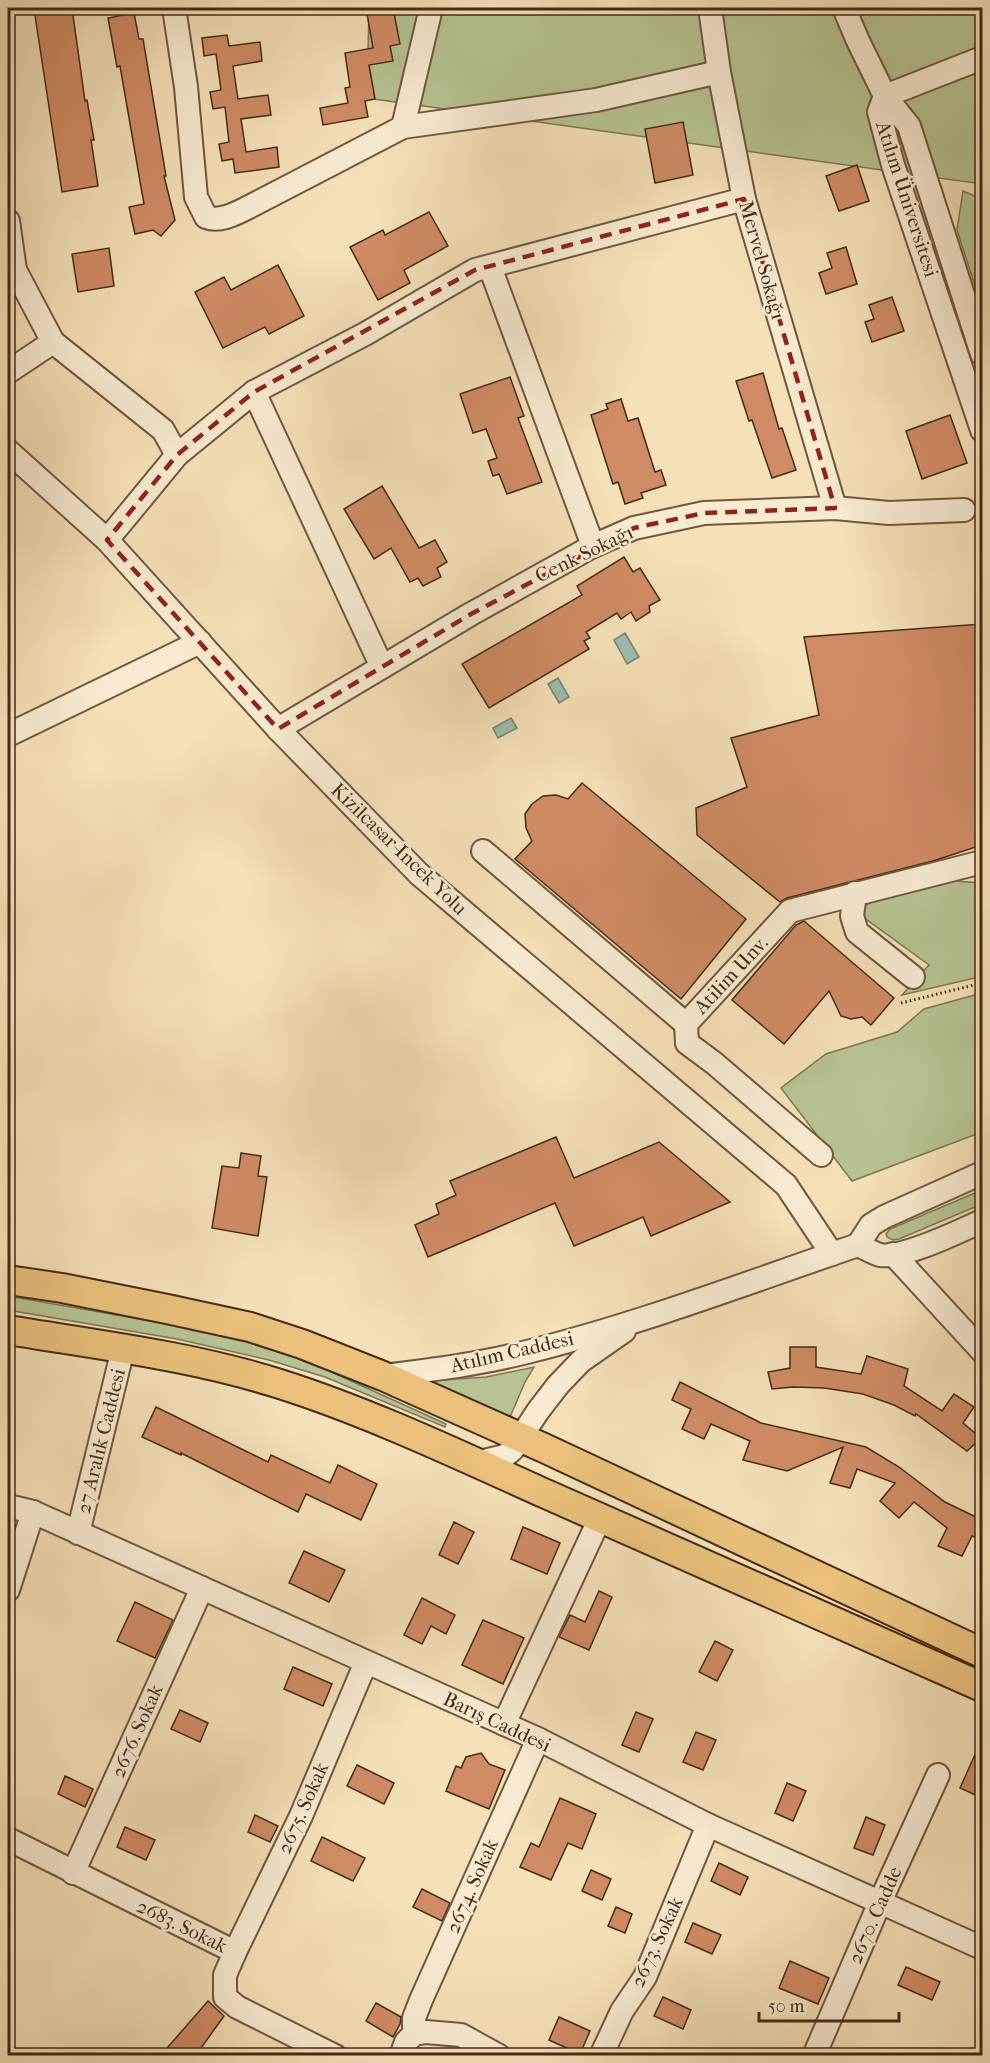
<svg xmlns="http://www.w3.org/2000/svg" width="990" height="2063" font-family="'IM FELL French Canon',serif">
  <rect width="100%" height="100%" fill="#f5e0b8"/>
  <filter id="stains"><feTurbulence type="fractalNoise" baseFrequency=".00333" numOctaves="4"/><feColorMatrix values="0 0 0 0 .2 0 0 0 0 .09 0 0 0 0 .02 0 0 0 .5 -.17"/></filter>
  <radialGradient id="worn" r=".72"><stop offset=".6" stop-color="#630" stop-opacity="0"/><stop offset="1" stop-color="#630" stop-opacity=".3"/></radialGradient>
  <g fill="#b7c393" stroke="#7e7754" stroke-width="1.5">
    <polygon points="369,8 982,8 982,184 367,98"/>
    <polygon points="963,191 982,199 982,292 977,292 957,230"/>
    <polygon points="941,880 982,883 982,942 975,978 902,995 929,965 859,914 872,899"/>
    <polygon points="982,993 982,1132 852,1181 781,1088 826,1054 897,1032 924,1009"/>
    <polygon points="982,1190 982,1204 899,1239 893,1240 887,1237 886,1234 890,1229"/>
    <polygon points="8,1296 208,1331 283,1353 316,1365 446,1424 445,1427 325,1377 269,1360 177,1339 8,1310"/>
    <polygon points="534,1367 525,1382 510,1417 427,1381 486,1377"/>
  </g>
  <g fill="#9cbdae" stroke="#798371" stroke-width="1.5">
    <polygon points="625,633 639,657 627,664 614,640"/>
    <polygon points="558,678 569,697 559,703 548,684"/>
    <polygon points="511,718 517,728 498,738 493,728"/>
  </g>
  <g fill="#cf8c64" stroke="#452b15" stroke-width="1.5">
    <polygon points="45,8 72,8 85,101 87,100 94,140 91,140 98,186 62,192 34,9"/>
    <polygon points="366,8 393,8 400,44 390,46 393,61 369,65 375,99 365,101 368,117 323,125 320,108 348,103 345,88 350,87 345,53 373,48"/>
    <polygon points="134,13 139,39 143,39 166,176 164,176 175,220 161,236 153,230 135,234 129,207 144,204 120,66 117,67 108,18"/>
    <polygon points="227,35 229,46 260,42 262,61 233,66 238,99 268,95 271,115 241,119 246,152 277,147 279,167 235,173 233,159 222,161 219,144 229,142 225,107 213,109 210,92 221,90 216,54 204,56 202,38"/>
    <polygon points="683,122 693,175 655,183 645,129"/>
    <polygon points="857,165 869,201 839,211 826,176"/>
    <polygon points="429,212 448,246 404,270 410,283 378,300 350,247 383,230 385,235"/>
    <polygon points="846,247 857,284 826,294 819,273 832,268 827,253"/>
    <polygon points="109,248 114,286 78,292 72,254"/>
    <polygon points="278,265 304,316 269,334 265,327 223,348 195,292 224,277 231,290"/>
    <polygon points="892,297 904,331 872,342 865,322 874,319 869,305"/>
    <polygon points="763,373 779,429 782,428 796,470 772,478 752,420 749,421 736,381"/>
    <polygon points="510,377 524,416 518,418 542,482 507,494 499,474 493,476 488,461 497,458 486,429 473,433 460,394"/>
    <polygon points="621,399 628,421 638,418 655,472 661,470 666,485 641,493 643,498 625,504 618,482 613,484 591,415 608,409 606,404"/>
    <polygon points="950,415 967,463 922,479 906,431"/>
    <polygon points="382,486 419,548 435,540 447,562 437,568 441,577 423,586 418,578 410,582 391,548 374,559 344,509"/>
    <polygon points="624,557 633,572 640,568 660,600 649,606 650,612 636,621 631,612 621,619 617,613 586,632 590,638 584,641 589,649 489,708 462,664 582,595 577,586"/>
    <polygon points="982,624 982,845 933,861 787,898 780,902 697,835 696,808 747,787 731,738 819,715 804,637"/>
    <polygon points="582,783 746,919 681,999 515,859 532,841 526,828 525,814 532,804 543,796 556,795 568,799"/>
    <polygon points="804,921 894,998 871,1025 862,1017 851,1019 841,1016 829,991 784,1044 732,1000 796,925"/>
    <polygon points="556,1137 574,1178 659,1142 730,1202 651,1236 643,1217 574,1246 555,1203 428,1257 415,1225 439,1214 436,1204 456,1195 450,1181"/>
    <polygon points="241,1153 261,1156 258,1176 267,1177 258,1236 212,1228 222,1166 239,1168"/>
    <polygon points="790,1347 816,1347 816,1367 861,1374 867,1356 908,1369 904,1386 942,1411 954,1394 974,1407 963,1423 981,1438 967,1451 916,1414 915,1416 894,1405 863,1394 824,1388 793,1387 772,1389 768,1372 790,1368"/>
    <polygon points="680,1382 761,1423 866,1447 899,1467 945,1502 982,1520 982,1540 972,1536 962,1556 938,1546 947,1528 914,1502 899,1518 880,1501 895,1483 857,1469 850,1488 830,1483 843,1447 787,1471 743,1460 750,1441 711,1424 704,1439 682,1429 691,1409 672,1400"/>
    <polygon points="156,1407 268,1462 271,1455 330,1483 338,1465 377,1484 361,1520 306,1494 298,1512 181,1453 181,1455 142,1437"/>
    <polygon points="454,1522 474,1532 458,1564 439,1555"/>
    <polygon points="523,1527 560,1543 547,1574 511,1559"/>
    <polygon points="304,1551 345,1570 329,1602 289,1583"/>
    <polygon points="599,1591 612,1597 589,1650 559,1637 570,1615 585,1622"/>
    <polygon points="422,1598 455,1615 446,1634 431,1626 422,1644 404,1635"/>
    <polygon points="135,1602 173,1620 155,1658 117,1641"/>
    <polygon points="483,1620 524,1638 503,1684 462,1665"/>
    <polygon points="715,1641 733,1650 717,1681 699,1672"/>
    <polygon points="293,1667 332,1684 323,1706 284,1689"/>
    <polygon points="180,1710 208,1723 200,1742 171,1729"/>
    <polygon points="636,1712 653,1719 639,1752 622,1745"/>
    <polygon points="696,1732 716,1740 703,1770 683,1762"/>
    <polygon points="982,1739 982,1798 960,1788"/>
    <polygon points="481,1753 489,1764 505,1770 489,1809 446,1791 456,1766 461,1768 466,1757"/>
    <polygon points="357,1765 394,1783 384,1804 347,1786"/>
    <polygon points="65,1776 93,1789 85,1807 58,1794"/>
    <polygon points="787,1783 806,1791 793,1821 775,1813"/>
    <polygon points="560,1798 596,1814 582,1849 568,1843 551,1880 520,1867 531,1843 539,1847"/>
    <polygon points="255,1815 278,1826 270,1842 248,1832"/>
    <polygon points="866,1817 885,1825 873,1855 854,1848"/>
    <polygon points="125,1827 155,1840 146,1860 117,1847"/>
    <polygon points="322,1837 365,1858 353,1881 311,1861"/>
    <polygon points="719,1863 748,1877 740,1895 711,1881"/>
    <polygon points="591,1870 611,1879 602,1900 582,1891"/>
    <polygon points="422,1889 450,1903 442,1921 413,1907"/>
    <polygon points="616,1907 632,1914 625,1933 608,1926"/>
    <polygon points="693,1923 721,1935 712,1954 685,1942"/>
    <polygon points="790,1961 829,1978 818,2004 779,1988"/>
    <polygon points="906,1967 940,1982 932,2000 898,1985"/>
    <polygon points="663,1997 691,2010 683,2029 654,2016"/>
    <polygon points="208,2001 224,2016 196,2055 161,2055"/>
    <polygon points="376,2003 401,2017 400,2024 393,2037 366,2021"/>
    <polygon points="559,2017 590,2031 580,2054 549,2040"/>
  </g>
  <g fill="none" stroke-linecap="round" stroke-linejoin="round">
    <g stroke="#71583e" stroke-width="26">
      <g id="minor">
        <path d="M174 8 186 87 196 197 206 217C219 222 233 215 245 209L403 127 596 100 719 72"/>
        <polyline points="710,8 719,72 744,199 835,508"/>
        <polyline points="844,8 858,41 885,96 909,126 982,354"/>
        <polyline points="885,96 879,112 893,165 982,430"/>
        <polyline points="885,96 982,58"/>
        <polyline points="403,127 431,8"/>
        <polyline points="8,221 15,270"/>
        <polyline points="8,261 15,270 53,342 163,430 177,455"/>
        <polyline points="490,267 593,546"/>
        <polyline points="8,372 53,342"/>
        <polyline points="254,392 382,667"/>
        <polyline points="8,451 107,540 278,729 419,874 786,1185 832,1254"/>
        <polyline points="107,540 177,455 254,392 365,334 475,270 744,199"/>
        <polyline points="278,729 471,614 593,546 634,528 704,513 835,508 889,513 964,510"/>
        <polyline points="8,735 200,642"/>
        <polyline points="483,851 686,1024"/>
        <polyline points="855,893 852,916 857,932 913,977"/>
        <polyline points="821,1155 714,1063 687,1043 686,1024 790,911 982,862"/>
        <polyline points="858,1245 871,1225 884,1217 982,1173"/>
        <path d="M858 1245C865 1248 873 1253 880 1255 903 1259 960 1231 982 1221"/>
        <polyline points="893,1254 982,1351"/>
        <path d="M383 1376C431 1370 480 1364 527 1352 640 1324 749 1282 858 1245"/>
        <polyline points="476,1463 505,1456 513,1449 538,1411 558,1385 581,1361 624,1331"/>
        <polyline points="8,1506 33,1512 538,1739 708,1825 982,1948"/>
        <polyline points="78,1533 123,1349"/>
        <polyline points="8,1590 33,1512"/>
        <polyline points="504,1724 600,1518"/>
        <polyline points="8,1839 235,1952"/>
        <polyline points="73,1873 202,1588"/>
        <polyline points="414,2034 414,2018 421,2000 538,1739"/>
        <polyline points="335,2056 237,2007 225,1997 225,1975 235,1952 301,1816 366,1662"/>
        <polyline points="401,2056 406,2042 414,2034 426,2032 461,2035 499,2056"/>
        <polyline points="601,2056 622,2011 645,1977 708,1825"/>
        <polyline points="814,2056 880,1902 938,1775"/>
      </g>
    </g>
    <g stroke="#452b15" stroke-width="32">
      <g id="major">
        <polyline points="8,1280 62,1288 167,1309 250,1327 302,1344 383,1376 544,1448 982,1653"/>
        <path d="M8 1330C99 1345 192 1356 280 1384 371 1413 459 1455 546 1494 692 1558 837 1623 982 1687"/>
      </g>
    </g>
    <polyline stroke="#452b15" stroke-width="3" stroke-dasharray="1.5 3" stroke-linecap="butt" points="901,1003 982,983"/>
    <use href="#minor" stroke="#f8ebd1" stroke-width="22"/>
    <use href="#major" stroke="#eac07c" stroke-width="28"/>
  </g>
  <path fill="none" stroke="#8f2418" stroke-width="4.5" stroke-dasharray="12 8" stroke-linejoin="round" d="M744 199 835 508 704 513 634 528 471 614 278 729 107 540 177 455 254 392 475 270Z"/>
  <g text-anchor="middle" dominant-baseline="central" stroke-width="5" stroke-linejoin="round" paint-order="stroke">
    <g font-size="20" fill="#452b15" stroke="#f8ebd1">
      <text transform="translate(907 199) rotate(72)">Atılım Üniversitesi</text>
      <text transform="translate(762 260) rotate(74)">Mervel Sokağı</text>
      <text transform="translate(584 554) rotate(-26)">Cenk Sokağı</text>
      <text transform="translate(399 849) rotate(44)">Kizilcasar-Incek Yolu</text>
      <text transform="translate(731 975) rotate(-47)">Atilim Unv.</text>
      <text transform="translate(512 1352) rotate(-13)">Atılım Caddesi</text>
      <text transform="translate(101 1441) rotate(-76)">27 Aralık Caddesi</text>
      <text transform="translate(497 1722) rotate(25)">Barış Caddesi</text>
      <text transform="translate(137 1731) rotate(-66)">2676. Sokak</text>
      <text transform="translate(303 1808) rotate(-66)">2675. Sokak</text>
      <text transform="translate(472 1886) rotate(-66)">2674. Sokak</text>
      <text transform="translate(875 1915) rotate(-66)">2670. Cadde</text>
      <text transform="translate(182 1926) rotate(26)">2683. Sokak</text>
      <text transform="translate(657 1942) rotate(-65)">2673. Sokak</text>
    </g>
  </g>
  <rect width="990" height="2063" fill="none" stroke="#f5e0b8" stroke-width="30"/>
  <rect x="9" y="9" width="972" height="2045" fill="none" stroke="#452b15" stroke-width="3"/>
  <rect x="15" y="15" width="960" height="2033" fill="none" stroke="#452b15" stroke-width="1.5"/>
  <path d="M759 2012v9h140v-9" fill="none" stroke="#452b15" stroke-width="3"/>
  <text x="768" y="2012" font-size="18" fill="#452b15" stroke="#f8ebd1" stroke-width="4.5" paint-order="stroke">50 m</text>
  <rect width="100%" height="100%" filter="url(#stains)"/>
  <rect width="100%" height="100%" fill="url(#worn)"/>
</svg>
